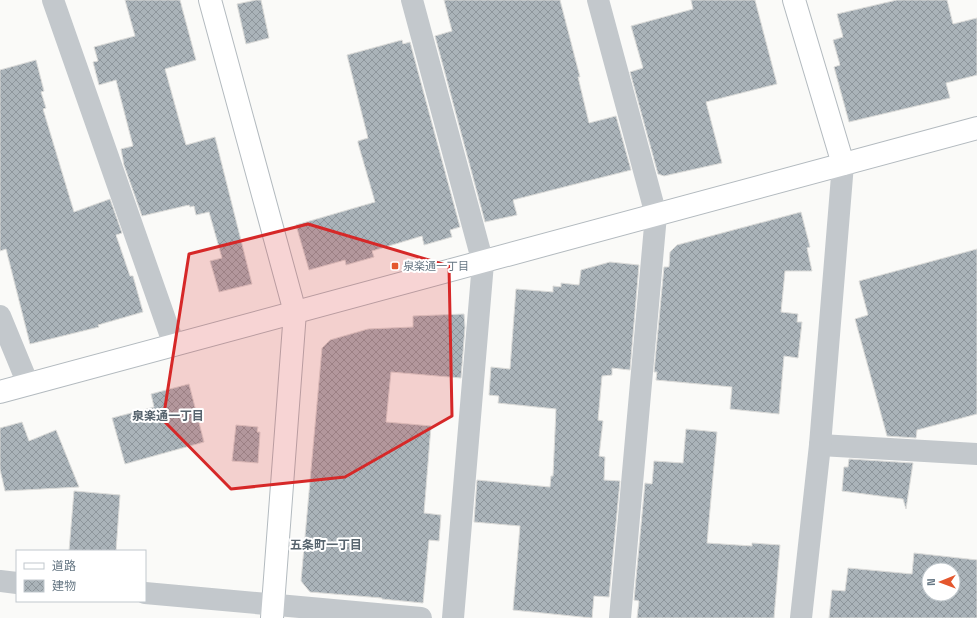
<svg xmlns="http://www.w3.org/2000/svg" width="977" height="618" font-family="'Space Grotesk','Noto Sans JP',sans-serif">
  <defs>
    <pattern id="building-cross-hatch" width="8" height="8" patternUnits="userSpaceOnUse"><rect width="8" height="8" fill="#aab3b9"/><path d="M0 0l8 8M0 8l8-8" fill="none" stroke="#8e969c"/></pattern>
  </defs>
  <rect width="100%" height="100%" fill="#fafaf8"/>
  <g fill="url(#building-cross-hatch)" stroke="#dcdcda" fill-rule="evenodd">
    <polygon points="125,0 180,0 196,60 165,69 186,145 215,137 252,284 219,292 210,261 222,258 209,212 196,215 194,206 190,207 189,205 142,216 124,165 121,149 133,146 116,80 99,85 93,62 98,61 94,47 135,36"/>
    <polygon points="256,0 261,0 269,38 246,44 237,4"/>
    <polygon points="444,0 560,0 580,77 578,77 589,123 616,116 631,170 513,200 517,215 485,222 435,36 452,31"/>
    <polygon points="691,0 755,0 777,84 706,102 722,163 664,176 658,174 630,72 643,68 631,26 693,9"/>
    <polygon points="897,0 947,0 953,24 977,18 977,75 946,83 950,98 849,122 834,67 840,65 833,40 843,37 837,14"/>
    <polygon points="402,40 403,44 410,42 460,227 450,230 452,237 424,245 422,236 372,251 374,257 346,265 345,260 309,270 296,225 375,202 358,143 358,141 368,138 347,55"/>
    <polygon points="36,60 44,91 41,92 46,108 43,109 74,212 110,199 122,233 116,235 130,276 133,276 143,312 98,325 99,327 30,344 6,249 0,251 0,70"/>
    <polygon points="801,212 810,247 807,248 812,271 785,271 781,312 798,314 797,322 802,322 798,358 784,356 779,414 730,409 732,387 656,380 657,372 654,372 664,267 669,267 670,252 677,245"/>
    <polygon points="977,249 977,414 917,430 916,438 887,436 855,319 868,315 859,281"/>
    <polygon points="610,262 639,265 630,370 612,368 612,375 602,376 598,420 603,421 599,456 605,457 604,480 620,481 609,597 594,596 592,618 513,610 520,526 474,522 477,480 550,487 551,476 553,476 556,409 498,403 499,396 489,395 491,367 510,369 516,289 553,292 553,286 561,287 561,283 579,285 581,270"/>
    <polygon points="464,314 465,327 461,378 391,372 386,422 431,426 424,513 441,515 439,541 429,540 423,603 382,599 382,598 310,592 301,581 322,348 330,340 368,329 413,327 413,316"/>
    <polygon points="189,384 204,442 125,464 112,418 154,407 151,394"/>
    <polygon points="22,422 29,441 56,430 79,487 5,491 0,469 0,428"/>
    <polygon points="236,425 258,427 257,432 260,432 258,463 232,461"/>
    <polygon points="686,429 717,432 707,543 752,546 752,543 780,545 774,618 637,618 639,601 634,600 645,483 652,484 654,461 683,463"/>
    <polygon points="849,459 913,463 906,509 903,499 842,491 844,467 848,467"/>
    <polygon points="74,491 120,495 116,551 69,551"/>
    <path d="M914 553 977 560V618H829L832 590 845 591 848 568 912 574ZM929 570H953V594H929Z"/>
  </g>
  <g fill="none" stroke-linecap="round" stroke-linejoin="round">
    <g stroke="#b3babf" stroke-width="24">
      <g id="secondary">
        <polyline points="210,0 295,312 272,618"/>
        <polyline points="794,0 843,164"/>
        <polyline points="0,392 977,128"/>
      </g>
    </g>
    <g stroke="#c3c8cc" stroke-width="22">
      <polyline points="53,0 174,345"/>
      <polyline points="412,0 483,263 453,618"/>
      <polyline points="598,0 656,215 620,618"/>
      <polyline points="0,316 28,384"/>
      <polyline points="820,445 977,454"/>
      <polyline points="0,581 17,583"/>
      <polyline points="145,593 421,618"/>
      <polyline points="801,618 820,445 843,164"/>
    </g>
    <use href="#secondary" stroke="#fff" stroke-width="22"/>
  </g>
  <path fill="#d62828" fill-opacity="0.2" stroke="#d62828" stroke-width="3" stroke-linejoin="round" d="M308 224 449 266 452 416 345 477 231 489 163 420 189 254Z"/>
  <rect fill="#e4572e" stroke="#fff" stroke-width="1.5" x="391" y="262" width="8" height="8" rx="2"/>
  <g text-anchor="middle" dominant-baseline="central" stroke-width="4" stroke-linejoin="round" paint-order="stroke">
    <g font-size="11" fill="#657683" stroke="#fff" text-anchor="start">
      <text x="403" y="266">泉楽通一丁目</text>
    </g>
    <g font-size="12" font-weight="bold" fill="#57646e" stroke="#fff">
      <text x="168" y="416">泉楽通一丁目</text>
      <text x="326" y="545">五条町一丁目</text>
    </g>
  </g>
  <rect x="16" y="550" width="130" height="52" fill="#ffffff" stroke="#c1c8cd"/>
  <rect x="24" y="563" width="20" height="6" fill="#ffffff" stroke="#c1c8cd"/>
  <text x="52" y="570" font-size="12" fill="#657683">道路</text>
  <rect x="24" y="580" width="20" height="12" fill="url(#building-cross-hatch)" stroke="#c1c8cd"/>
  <text x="52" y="590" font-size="12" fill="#657683">建物</text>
  <g transform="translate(941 582) rotate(269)"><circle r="19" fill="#ffffff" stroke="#c1c8cd"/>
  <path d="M0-3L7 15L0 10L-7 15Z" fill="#e4572e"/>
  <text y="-6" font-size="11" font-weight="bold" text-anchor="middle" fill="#657683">N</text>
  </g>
</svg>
